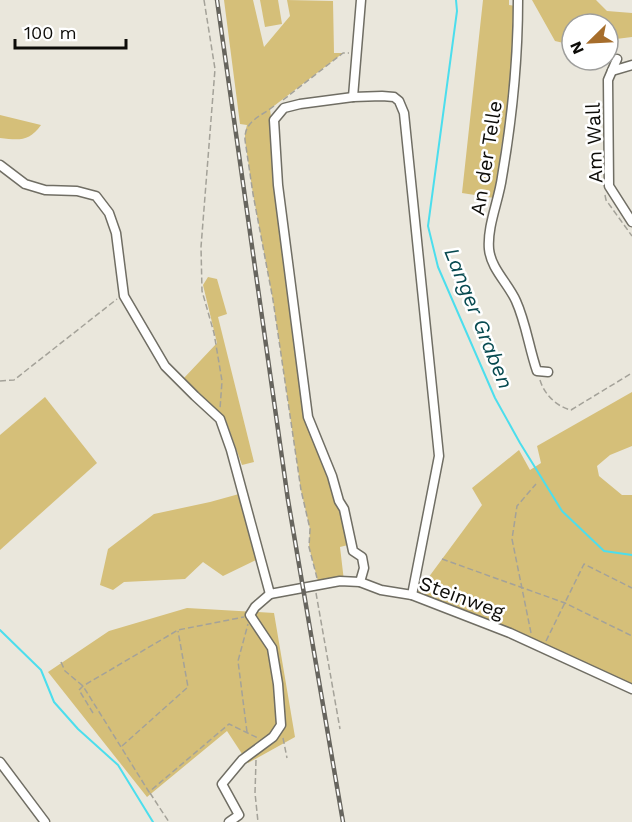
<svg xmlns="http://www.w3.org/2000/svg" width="632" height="822" font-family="'Work Sans',sans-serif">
  <rect width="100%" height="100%" fill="#eae7dc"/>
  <g fill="#d5bf79">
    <polygon points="224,0 253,0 264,47 290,16 287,0 333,1 334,53 343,53 270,109 307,417 343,516 348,545 340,547 344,581 319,585 309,547 310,529 301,490 273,300 253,194 245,140 245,133 247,125 240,124"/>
    <polygon points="260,0 278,0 282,24 265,27"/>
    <polygon points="483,0 509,0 509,5 516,6 510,87 494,198 462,193"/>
    <polygon points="532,0 596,0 607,11 632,13 632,37 608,40 608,24 572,24 572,45 555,41"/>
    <path d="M0 115 41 125C29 142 19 140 0 138Z"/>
    <polygon points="208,277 217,279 227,314 218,317 254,462 242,465 225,418 184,378 217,343 203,285"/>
    <polygon points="632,392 632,446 610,455 597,466 599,476 622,495 632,495 632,686 417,593 482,505 472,488 519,450 530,470 541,463 537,446"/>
    <polygon points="45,397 97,463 0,550 0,435"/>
    <polygon points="239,494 256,560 223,576 203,562 185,579 124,582 113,590 100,585 108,549 154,514 210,502"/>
    <polygon points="187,608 274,613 295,737 248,763 227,731 147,797 48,672 109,631"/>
  </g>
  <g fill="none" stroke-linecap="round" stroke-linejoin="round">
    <g stroke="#4cdeed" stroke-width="2">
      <polyline points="456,0 457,11 428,226 438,267 495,398 520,443 562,511 604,551 632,555"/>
      <polyline points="0,630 41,670 54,702 78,729 118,765 153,822"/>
    </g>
    <g stroke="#706e64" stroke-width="11">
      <g id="minor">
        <path d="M518 0C518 59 512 119 502 177 499 200 487 226 489 249 491 269 508 283 516 301 526 323 529 348 537 371L548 372"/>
        <polyline points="617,59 608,80 609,186 632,222"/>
        <polyline points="612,71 632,65"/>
        <polyline points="353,97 361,0"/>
        <polyline points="0,165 25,184 45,190 77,191 96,196 109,213 116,233 124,296 165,366 195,396 220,419 231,450 270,594 340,581 360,582 381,590 412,595 510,633 632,689"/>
        <polyline points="360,582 364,568 362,557 353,551 344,509 339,501 332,476 308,417 278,185 274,120 284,108 300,104 353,97 382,96 394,97 399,101 404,113 439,456 412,595"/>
        <polyline points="0,762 45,822"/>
        <polyline points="229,822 239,815 222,784 242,760 273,737 281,725 278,684 272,648 250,615 255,607 270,594"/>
      </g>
    </g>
    <g stroke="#a4a299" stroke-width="1.5" stroke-dasharray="6 3" stroke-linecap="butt">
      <polyline points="204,0 215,69 201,247 202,291 214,333 222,381 220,409"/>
      <polyline points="283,100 343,53 349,53"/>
      <path d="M274 106C260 117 244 121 245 140L253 194 273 300 301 490 310 529 309 547 317 578"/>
      <polyline points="605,195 606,200 632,236"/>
      <path d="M540 380C544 394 557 407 571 410L632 373"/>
      <polyline points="0,381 14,380 117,299"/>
      <polyline points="442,559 565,603 632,636"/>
      <polyline points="316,593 340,729"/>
      <polyline points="531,633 512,539 517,506 536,484"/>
      <polyline points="546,641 584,564 632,588"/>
      <polyline points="61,662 65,671 83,686 149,792 229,724 258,738"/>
      <polyline points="93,713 79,690 83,686 178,630 244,617"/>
      <polyline points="247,732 238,661 248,624"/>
      <polyline points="283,738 287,758"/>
      <polyline points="122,746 188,687 178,631"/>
      <polyline points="256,760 255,793 258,822"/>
      <polyline points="150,793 169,822"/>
    </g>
    <use href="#minor" stroke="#fff" stroke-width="8"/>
    <g stroke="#67655e" stroke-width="4.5">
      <polyline id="rail" points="217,0 288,500 343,822"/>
    </g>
    <use href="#rail" stroke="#fff" stroke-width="2" stroke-dasharray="7" stroke-linecap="butt"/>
  </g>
  <g text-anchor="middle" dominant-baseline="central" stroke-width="5" stroke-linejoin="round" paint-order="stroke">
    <g font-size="20" fill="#0d0c08" stroke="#fff">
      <text transform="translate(594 143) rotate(-92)">Am Wall</text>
      <text transform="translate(486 158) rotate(-81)">An der Telle</text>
      <text transform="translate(462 597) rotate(20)">Steinweg</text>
    </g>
    <g font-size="21" font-style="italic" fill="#074a50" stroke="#fff">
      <text transform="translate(479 318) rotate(68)">Langer Graben</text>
    </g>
  </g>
  <g transform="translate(590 42) rotate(246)"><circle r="28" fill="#ffffff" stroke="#9e9e9c" stroke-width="1.5"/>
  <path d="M0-4.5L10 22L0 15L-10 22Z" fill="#a66d2b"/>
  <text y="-9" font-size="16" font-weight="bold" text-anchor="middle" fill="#0d0c08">N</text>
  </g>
  <path d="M15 39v9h111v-9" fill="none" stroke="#0d0c08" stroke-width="3"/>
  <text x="24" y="39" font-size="18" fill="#0d0c08" stroke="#ffffff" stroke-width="4.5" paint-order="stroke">100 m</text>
</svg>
